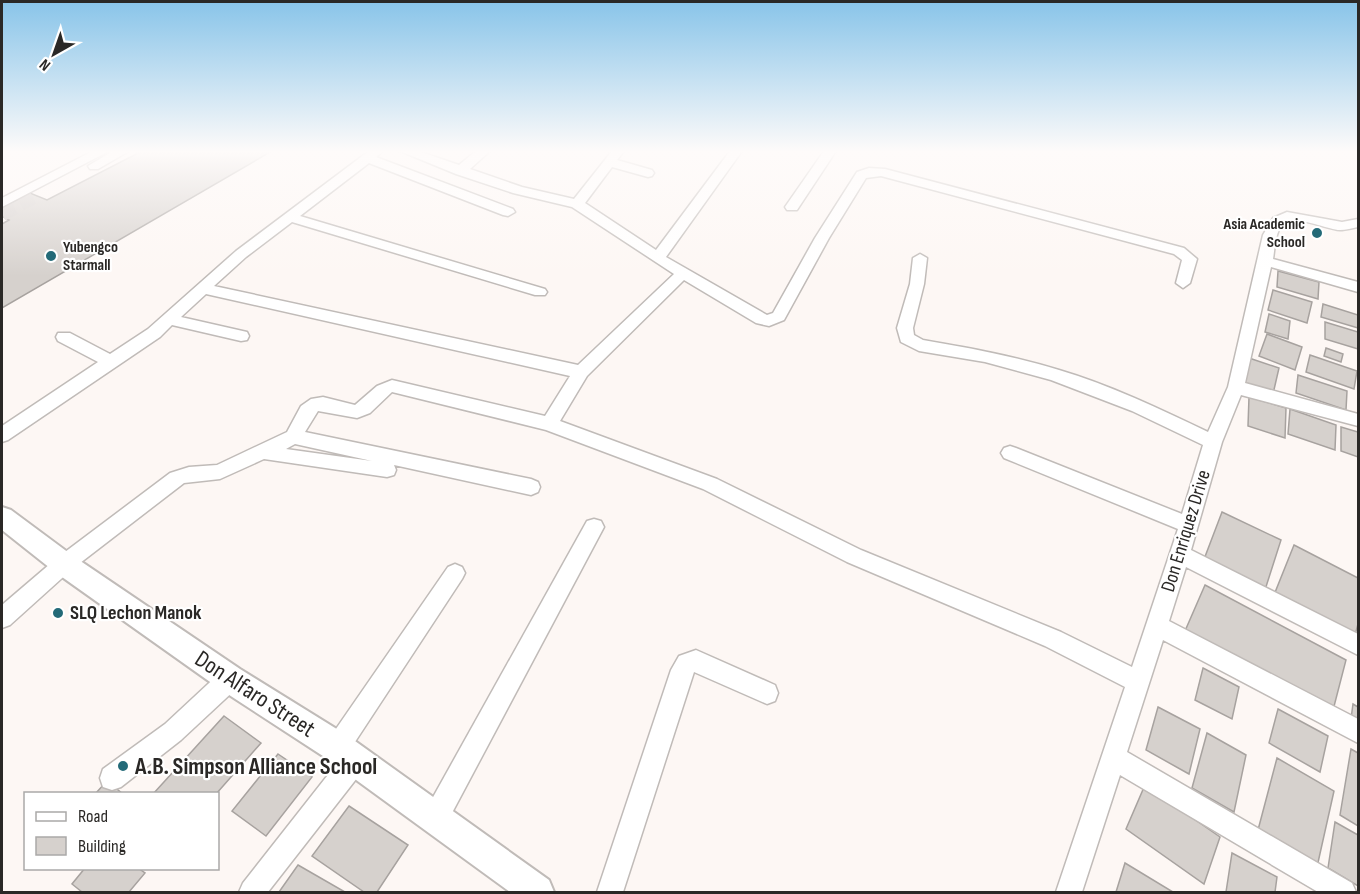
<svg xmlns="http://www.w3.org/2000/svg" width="1360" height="894" font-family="'Sofia Sans Condensed',sans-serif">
  <rect width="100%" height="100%" fill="#fdf7f4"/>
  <g fill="#d6d1cd" stroke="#a7a29f" stroke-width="1.5">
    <polygon points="142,151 272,151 2,308 2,224 9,220 2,216 2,207 30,193 47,200"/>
    <polygon points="1278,271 1319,282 1318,299 1277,287"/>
    <polygon points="1273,290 1312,302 1307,323 1268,310"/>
    <polygon points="1323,304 1358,315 1358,328 1321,317"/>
    <polygon points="1269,314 1290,321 1288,339 1265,332"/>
    <polygon points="1325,322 1358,332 1358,349 1325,339"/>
    <polygon points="1267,334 1302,347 1295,370 1259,356"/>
    <polygon points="1326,348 1343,354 1341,362 1324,356"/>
    <polygon points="1310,355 1357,371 1354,389 1306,372"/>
    <polygon points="1249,358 1279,368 1273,394 1243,383"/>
    <polygon points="1298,375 1347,391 1346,410 1296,393"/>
    <polygon points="1249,397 1286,408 1285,438 1248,426"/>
    <polygon points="1290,409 1336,425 1335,450 1288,434"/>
    <polygon points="1341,427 1358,432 1358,457 1341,451"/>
    <polygon points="1222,512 1281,540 1264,593 1203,562"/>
    <polygon points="1294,545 1358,578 1358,624 1354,639 1274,595"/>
    <polygon points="1205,585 1346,660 1332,714 1185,631"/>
    <polygon points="1203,668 1239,687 1232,719 1195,700"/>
    <polygon points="1353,704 1358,707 1358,730 1350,726"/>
    <polygon points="1158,707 1200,729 1189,774 1146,750"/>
    <polygon points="1278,709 1328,736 1320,772 1269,743"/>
    <polygon points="224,716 261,743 216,794 153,794"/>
    <polygon points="1207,733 1246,755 1234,812 1192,788"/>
    <polygon points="1351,749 1358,753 1358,826 1340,815"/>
    <polygon points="278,754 312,777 266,836 232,811"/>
    <polygon points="1277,758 1334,791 1317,867 1258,830"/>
    <polygon points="107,781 123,794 95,794"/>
    <polygon points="1145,785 1220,837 1204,884 1126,829"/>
    <polygon points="349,806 408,845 377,892 364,892 312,856"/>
    <polygon points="1335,822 1358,835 1358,886 1328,868"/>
    <polygon points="1232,853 1277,877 1275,892 1226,892"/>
    <polygon points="1125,863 1173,892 1116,892"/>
    <polygon points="298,865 345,892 279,892"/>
    <polygon points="85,868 138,868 145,873 129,892 82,892 72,884"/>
  </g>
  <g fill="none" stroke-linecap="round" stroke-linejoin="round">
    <polyline stroke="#d3cecb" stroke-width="14" stroke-dasharray="14 7" stroke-linecap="butt" points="2,214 36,196"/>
    <g stroke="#c0bbb8" stroke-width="3">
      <g id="minor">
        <polygon points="93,151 109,151 2,207 2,198"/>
        <polygon points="113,151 129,151 98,169 90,169 88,166"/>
        <path d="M369 151H383L376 157 513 209 515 212 508 216 503 215 369 163 300 216 545 289 547 292 545 295H535L292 222 246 257 214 286 578 365 674 274 572 207 513 193 456 174 400 151H418L459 165 476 151H490L470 169 522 187 574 199 612 151H624L617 160 652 170 654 173 652 176 648 177 612 167 585 203 656 250 730 151H742L666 257 767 315 773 313 815 238 857 172 869 168 885 169 1184 248 1197 259 1190 283 1183 288 1176 283 1182 260 1174 254 881 176 866 178 829 238 784 320 769 326 756 323 684 280 587 376 560 421 717 479 861 550 1061 632 1132 667 1178 529 1004 458 1001 453 1004 448 1010 446 1016 448 1182 514 1203 445 1132 411 1051 380 985 362 919 351 901 342 897 328 910 284 913 258 920 254 927 258 924 284 913 328 914 335 923 340C969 348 1014 356 1059 370 1110 385 1160 409 1208 432L1228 387 1263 235 1273 218 1287 212 1342 222 1358 219V227C1352 228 1346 230 1340 230 1326 229 1294 214 1284 223 1275 231 1275 247 1273 259L1358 282V292L1271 267 1245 383 1358 414V426L1241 395 1222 442 1191 550 1358 634V655L1186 567 1169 621 1358 719V743L1163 640 1127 752 1352 883 1356 892H1318L1120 775 1082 892H1056L1125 687 1045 646 847 562 703 489 546 430 392 392 370 413 357 418 318 411 305 432 531 479 538 482 540 487 538 492 531 495 394 465 396 470 394 475 387 477 264 459 220 479 184 483 71 570 10 625 2 628V605L57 558 170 473 189 467 217 465 287 432 301 406 311 399 323 397 355 405 377 386 392 380 545 416 570 376 206 294 181 317 247 332 249 336 247 340 241 341 172 325 160 337 8 440 2 442V426L98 362 58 341 56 337 58 333H70L110 354 148 329 236 251ZM295 444 372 461 286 449Z"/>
        <polygon points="824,151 836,151 797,210 787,210 785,207"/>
        <polygon points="594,519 601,521 604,527 445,826 436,830 427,826 423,817 427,808 587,521"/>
        <polygon points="455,564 462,567 465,573 462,579 349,751 355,748 364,751 367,760 364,769 268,892 239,892 243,883 342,757 337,759 329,755 325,747 329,739 448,567"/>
        <polygon points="696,650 775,685 778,693 775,701 767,704 694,672 623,892 597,892 671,670 679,656"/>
        <polygon points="230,668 238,671 241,679 238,687 181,740 121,787 112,790 103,787 100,778 103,769 165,724 222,671"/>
      </g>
    </g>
    <g stroke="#c0bbb8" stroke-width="4">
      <polygon id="major" points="2,507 11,510 73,556 240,669 348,736 549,880 554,892 510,892 326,758 220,689 55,572 2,530"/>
    </g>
    <use href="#minor" fill="#fff" fill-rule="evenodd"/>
    <use href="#major" fill="#fff" fill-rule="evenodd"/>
  </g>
  <linearGradient id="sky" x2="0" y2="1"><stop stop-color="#88c4e9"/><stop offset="0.55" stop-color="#fefbfa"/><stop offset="1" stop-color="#fefbfa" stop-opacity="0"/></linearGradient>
  <rect width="1360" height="276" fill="url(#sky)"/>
  <g fill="#236a78" stroke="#fff" stroke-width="2">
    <circle cx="1317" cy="233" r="6"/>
    <circle cx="51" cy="256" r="6"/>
    <circle cx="58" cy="613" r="6"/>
    <circle cx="123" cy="766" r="6"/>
  </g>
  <g text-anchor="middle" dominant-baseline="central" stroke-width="4.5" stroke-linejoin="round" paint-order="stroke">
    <g font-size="16" font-weight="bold" fill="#2a2826" stroke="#fff" text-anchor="end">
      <text x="1305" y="224">Asia Academic<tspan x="1305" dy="18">School</tspan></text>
      <text x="63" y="247" text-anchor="start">Yubengco<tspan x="63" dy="18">Starmall</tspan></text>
    </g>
    <g font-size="20" fill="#2a2826" stroke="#fff">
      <text transform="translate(1186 531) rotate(-73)">Don Enriquez Drive</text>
    </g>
    <g font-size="20" font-weight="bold" fill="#2a2826" stroke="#fff" text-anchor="start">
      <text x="70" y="613">SLQ Lechon Manok</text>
    </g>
    <g font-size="24" fill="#2a2826" stroke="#fff">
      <text transform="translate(255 694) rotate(33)">Don Alfaro Street</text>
    </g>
    <g font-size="24" font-weight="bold" fill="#2a2826" stroke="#fff" text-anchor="start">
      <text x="135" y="766">A.B. Simpson Alliance School</text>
    </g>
  </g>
  <rect width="1360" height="894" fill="none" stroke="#2a2826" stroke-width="6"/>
  <rect x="24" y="792" width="195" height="78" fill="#ffffff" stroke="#aaa9a8" stroke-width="1.5"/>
  <rect x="36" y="812" width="30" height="9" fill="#ffffff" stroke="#aaa9a8" stroke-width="1.5"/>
  <text x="78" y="822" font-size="18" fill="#2a2826">Road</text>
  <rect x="36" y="837" width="30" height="18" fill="#d6d1cd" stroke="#aaa9a8" stroke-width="1.5"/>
  <text x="78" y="852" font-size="18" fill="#2a2826">Building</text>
  <g transform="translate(54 54) rotate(220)" stroke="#ffffff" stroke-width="4.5" paint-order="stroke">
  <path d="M0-4.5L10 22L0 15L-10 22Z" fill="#2a2826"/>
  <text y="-9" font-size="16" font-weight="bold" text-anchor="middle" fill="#2a2826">N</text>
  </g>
</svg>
